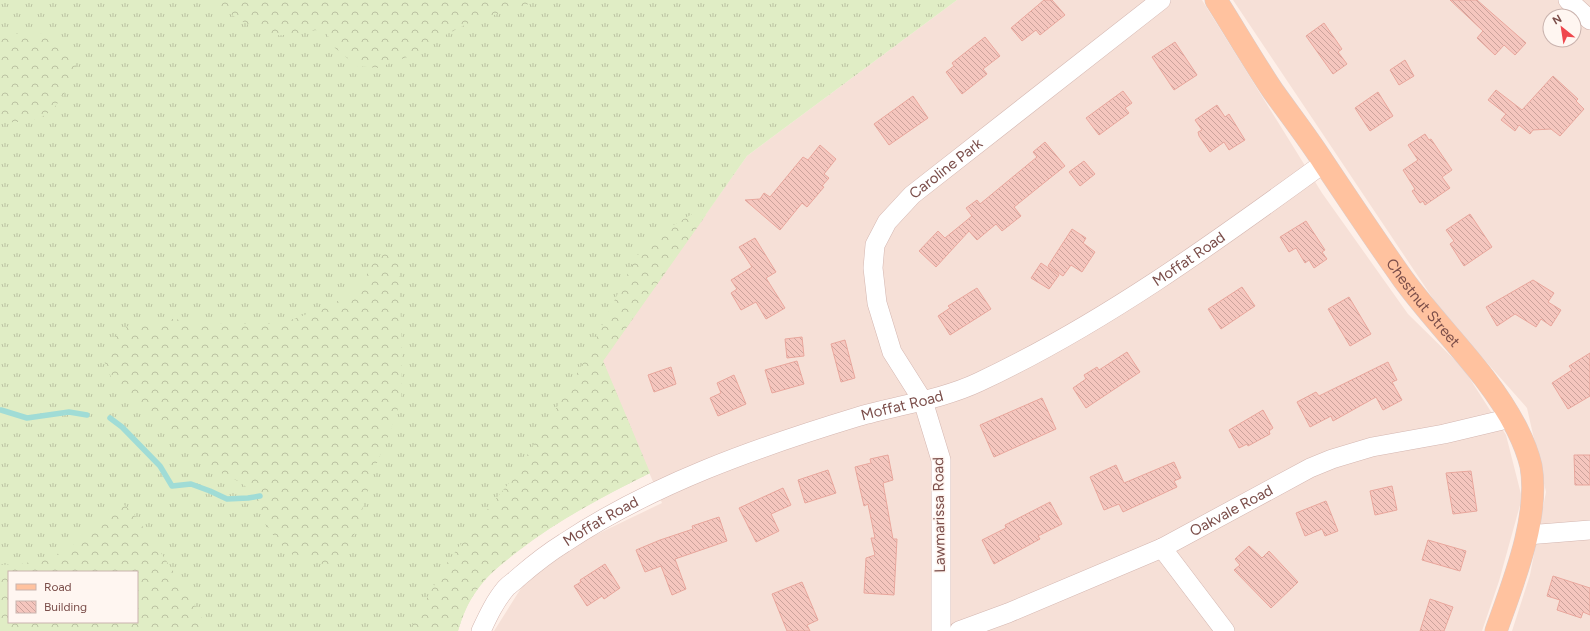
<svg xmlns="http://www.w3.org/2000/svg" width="1590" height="631" font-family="Figtree,sans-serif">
  <defs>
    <pattern id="grass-tufts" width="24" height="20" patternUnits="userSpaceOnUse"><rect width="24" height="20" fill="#e0edc5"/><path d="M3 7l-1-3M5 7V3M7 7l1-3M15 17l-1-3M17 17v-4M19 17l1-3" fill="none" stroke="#bbc2a2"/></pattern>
    <pattern id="forest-crowns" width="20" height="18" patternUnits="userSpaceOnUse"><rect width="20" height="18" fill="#e0edc5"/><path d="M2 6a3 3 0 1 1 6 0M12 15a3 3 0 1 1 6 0" fill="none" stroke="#bbc2a2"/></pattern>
    <pattern id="building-back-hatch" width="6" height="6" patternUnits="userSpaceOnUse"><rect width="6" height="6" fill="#f5c6be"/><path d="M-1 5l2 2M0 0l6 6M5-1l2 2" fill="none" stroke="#cba39c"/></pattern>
  </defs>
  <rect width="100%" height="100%" fill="#fef0e9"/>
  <g fill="#f6e0d7" fill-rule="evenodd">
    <polygon points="957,0 1202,0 1322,193 1408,314 1463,368 1506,435 1522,498 1499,581 1482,631 494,631 525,582 585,540 662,503 602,361 747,156"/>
    <path d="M1233 0H1590V631H1512L1530 575 1546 492 1527 408 1442 312ZM1550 16H1574V40H1550Z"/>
  </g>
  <path fill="url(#grass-tufts)" fill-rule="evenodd" d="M0 0H957L747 156 603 361 650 473C603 496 558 520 517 552 502 564 488 574 477 590 468 602 462 617 458 631H0ZM9 572H137V622H9Z"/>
  <g fill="url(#forest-crowns)" fill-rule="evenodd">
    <path d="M203 0H535L529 4 471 22 441 37 410 56 377 68 357 66 335 48 324 29C314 30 283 37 275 35 249 29 228 10 203 0Z"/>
    <path d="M45 33C62 40 79 53 76 74 75 80 67 89 63 95 58 104 50 114 39 118 26 122 14 123 0 122V34Z"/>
    <path d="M694 213 706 215 603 361 650 473C604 496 560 519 519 550 504 562 488 574 477 590 468 602 462 617 458 631H410L416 617 447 563 482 516 513 478 562 399 586 358 636 257 658 234Z"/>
    <polygon points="387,249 394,250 399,268 402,357 401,399 393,424 373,473 356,531 343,556 330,566 295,557 278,542 266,525 251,491 240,482 221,473 173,440 124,394 111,377 104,361 112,340 128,326 173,319 210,323 267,324 294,319 323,308 346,297 363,281 372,265"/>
    <path d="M121 502 134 514 189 594 209 631H0V565L21 564 45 559 67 550 96 524 107 511ZM9 572H137V622H9Z"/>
  </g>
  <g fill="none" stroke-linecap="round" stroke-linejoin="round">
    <g stroke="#a0dcd6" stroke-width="5.5">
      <polyline points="1,410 27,418 69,412 87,415"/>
      <polyline points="110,418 122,427 160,466 172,486 191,484 210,491 227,499 248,498 260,496"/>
    </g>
  </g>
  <g fill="url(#building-back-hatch)" stroke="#e9a79d">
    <polygon points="1044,0 1052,0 1065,15 1040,35 1036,30 1022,41 1011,28"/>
    <polygon points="1450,0 1477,0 1526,43 1515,55 1504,45 1495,55 1477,38 1483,31"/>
    <polygon points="1324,23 1342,49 1338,52 1347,64 1333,74 1306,36"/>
    <polygon points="985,37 1000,56 983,69 987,74 962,94 946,72 954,66 952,63"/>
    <polygon points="1175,42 1197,75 1174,90 1152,57"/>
    <polygon points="1405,60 1414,76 1399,85 1390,70"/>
    <polygon points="1553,76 1578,99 1576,101 1584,109 1560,136 1551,129 1533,130 1530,134 1519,125 1515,131 1501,120 1506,114 1488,100 1496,90 1522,110"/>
    <polygon points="1123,91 1132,103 1125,108 1129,113 1099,135 1086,118"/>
    <polygon points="1378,92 1393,116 1370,131 1355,108"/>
    <polygon points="913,96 928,118 889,145 874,124"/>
    <polygon points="1217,105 1225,117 1229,114 1245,140 1229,150 1224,142 1210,152 1199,136 1198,132 1202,130 1195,120"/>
    <polygon points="1425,134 1429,140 1431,139 1452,170 1442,177 1450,188 1425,205 1423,201 1420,203 1412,191 1415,189 1403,170 1418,160 1408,145"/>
    <polygon points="1045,142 1065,166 1014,207 1021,216 1002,231 996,224 977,240 969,231 936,267 919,251 938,231 945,238 972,216 966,208 977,200 980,204 1037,157 1033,152"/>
    <polygon points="820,145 836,159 824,174 829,178 822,186 824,187 807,207 802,203 780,230 745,200 760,199 764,193 770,197 803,157 808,160"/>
    <polygon points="1084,161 1095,174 1080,186 1069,172"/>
    <polygon points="1470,214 1492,247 1464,266 1450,244 1454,241 1446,230"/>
    <polygon points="1306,221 1325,250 1322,252 1327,259 1314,268 1309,260 1305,263 1296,248 1289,252 1280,237"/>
    <polygon points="1072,229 1086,238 1083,243 1095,252 1082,272 1071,265 1063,276 1048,266"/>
    <polygon points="755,238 776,272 766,278 785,308 766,319 756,302 741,310 731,293 737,289 731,280 752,267 739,247"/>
    <polygon points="1041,263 1059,275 1049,289 1031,278"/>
    <polygon points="1533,280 1554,293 1548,302 1561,310 1551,326 1541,319 1536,327 1515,314 1497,326 1486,307"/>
    <polygon points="1242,287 1255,306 1221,329 1208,309"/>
    <polygon points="977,288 991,309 950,335 938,316 950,308 948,306"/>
    <polygon points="1349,297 1371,334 1350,346 1328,309"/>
    <polygon points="802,337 804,356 787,358 785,339"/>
    <polygon points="845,340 855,378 841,382 831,344"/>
    <polygon points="1127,352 1140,372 1086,408 1073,388 1086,379 1084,375 1097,367 1099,370"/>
    <polygon points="1590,353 1590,396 1568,409 1552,383 1572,370 1569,366"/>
    <polygon points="797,361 804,384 772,393 765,370"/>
    <polygon points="1388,362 1397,380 1392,382 1402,400 1383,410 1376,397 1333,421 1331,416 1310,427 1297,402 1316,392 1319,396"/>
    <polygon points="671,367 676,384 654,392 648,375"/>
    <polygon points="734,375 746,404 718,416 710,398 721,393 717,383"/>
    <polygon points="1042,398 1056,429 994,457 980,425"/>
    <polygon points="1263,410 1273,428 1269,431 1270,434 1248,446 1247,444 1239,448 1229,430"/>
    <polygon points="888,455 893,480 883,483 893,539 897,539 894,595 864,593 866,558 875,555 871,538 875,538 868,504 864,506 855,467 871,463 870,459"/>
    <polygon points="1574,455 1590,455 1590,485 1575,485"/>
    <polygon points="1174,462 1181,478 1174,481 1177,487 1123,512 1119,504 1104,510 1090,477 1116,465 1124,483"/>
    <polygon points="828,470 836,493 805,503 798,480"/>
    <polygon points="1471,471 1477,511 1453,514 1446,473"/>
    <polygon points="1392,486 1397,510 1375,515 1370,491"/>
    <polygon points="783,488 791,505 771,514 779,531 756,542 739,508"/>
    <polygon points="1326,501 1338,531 1325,536 1322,529 1305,536 1296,513"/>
    <polygon points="1050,502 1062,524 1038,536 1040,539 994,564 982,540 1006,528 1005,525"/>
    <polygon points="719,517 727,541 675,559 686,589 672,595 661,566 645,572 636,550 660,540 693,529 692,526"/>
    <polygon points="1428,540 1466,551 1460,571 1422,560"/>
    <polygon points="1249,546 1262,558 1269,551 1298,582 1271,608 1234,570 1240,565 1235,559"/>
    <polygon points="605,564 620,588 604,599 602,596 587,606 574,586 581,582 580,580"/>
    <polygon points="1553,576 1590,588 1590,615 1583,612 1581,618 1557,610 1560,600 1547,596"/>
    <polygon points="802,582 818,620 807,625 810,631 787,631 772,594"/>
    <polygon points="1430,599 1453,607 1444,631 1420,631"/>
  </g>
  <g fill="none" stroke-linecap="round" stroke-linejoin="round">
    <g stroke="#d4b6b0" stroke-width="20">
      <g id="minor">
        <polyline points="1568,0 1590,20"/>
        <polyline points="1527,535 1590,530"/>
        <polyline points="1162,548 1225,631"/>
        <path id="s1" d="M481 631C488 616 495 601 506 588 510 584 516 580 520 576 534 564 548 553 564 543 653 484 755 448 857 417 897 405 941 400 979 382 1103 324 1214 243 1324 163"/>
        <path id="s2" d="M941 631V460L923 401 892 352 877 303 873 268 875 245 887 222 912 195 1161 0"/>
        <path id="s3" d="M959 631 1008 613 1162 548 1310 468 1332 459 1372 447 1444 434 1511 418"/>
      </g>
    </g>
    <g stroke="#dacdcc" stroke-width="23">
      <g id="major">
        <path id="s4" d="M1216 0C1235 30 1253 61 1273 91 1290 115 1308 138 1324 163 1350 202 1376 241 1403 279 1440 330 1488 372 1517 429 1523 441 1528 453 1531 466 1540 517 1513 583 1496 631"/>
      </g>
    </g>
    <use href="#minor" stroke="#fff" stroke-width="19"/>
    <use href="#major" stroke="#ffc29f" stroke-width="22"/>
  </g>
  <g text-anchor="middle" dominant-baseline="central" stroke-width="3" stroke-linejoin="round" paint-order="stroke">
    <g font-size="15" fill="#7b4e4a" stroke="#fff6f1">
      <text stroke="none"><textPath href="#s2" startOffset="506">Caroline Park</textPath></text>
      <text stroke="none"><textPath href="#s1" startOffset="814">Moffat Road</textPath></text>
      <text stroke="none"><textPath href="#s4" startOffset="367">Chestnut Street</textPath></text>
      <text stroke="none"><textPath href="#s1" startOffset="490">Moffat Road</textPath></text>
      <text stroke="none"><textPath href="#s3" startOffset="298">Oakvale Road</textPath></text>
      <text transform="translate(939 515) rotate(-91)">Lawmarissa Road</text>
      <text stroke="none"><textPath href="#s1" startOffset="166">Moffat Road</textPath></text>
    </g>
  </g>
  <rect x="8" y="571" width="130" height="52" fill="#fff6f1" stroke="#cab3ae"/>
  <rect x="16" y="584" width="20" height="6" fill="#ffc29f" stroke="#cab3ae"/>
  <text x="44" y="591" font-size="12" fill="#7b4e4a">Road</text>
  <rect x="16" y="601" width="20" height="12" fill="url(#building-back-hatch)" stroke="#cab3ae"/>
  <text x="44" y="611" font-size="12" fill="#7b4e4a">Building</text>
  <g transform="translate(1562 28) rotate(330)"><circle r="19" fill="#fff6f1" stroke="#cab3ae"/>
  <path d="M0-3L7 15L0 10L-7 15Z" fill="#ef474d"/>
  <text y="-6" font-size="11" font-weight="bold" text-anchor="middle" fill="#7b4e4a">N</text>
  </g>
</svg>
